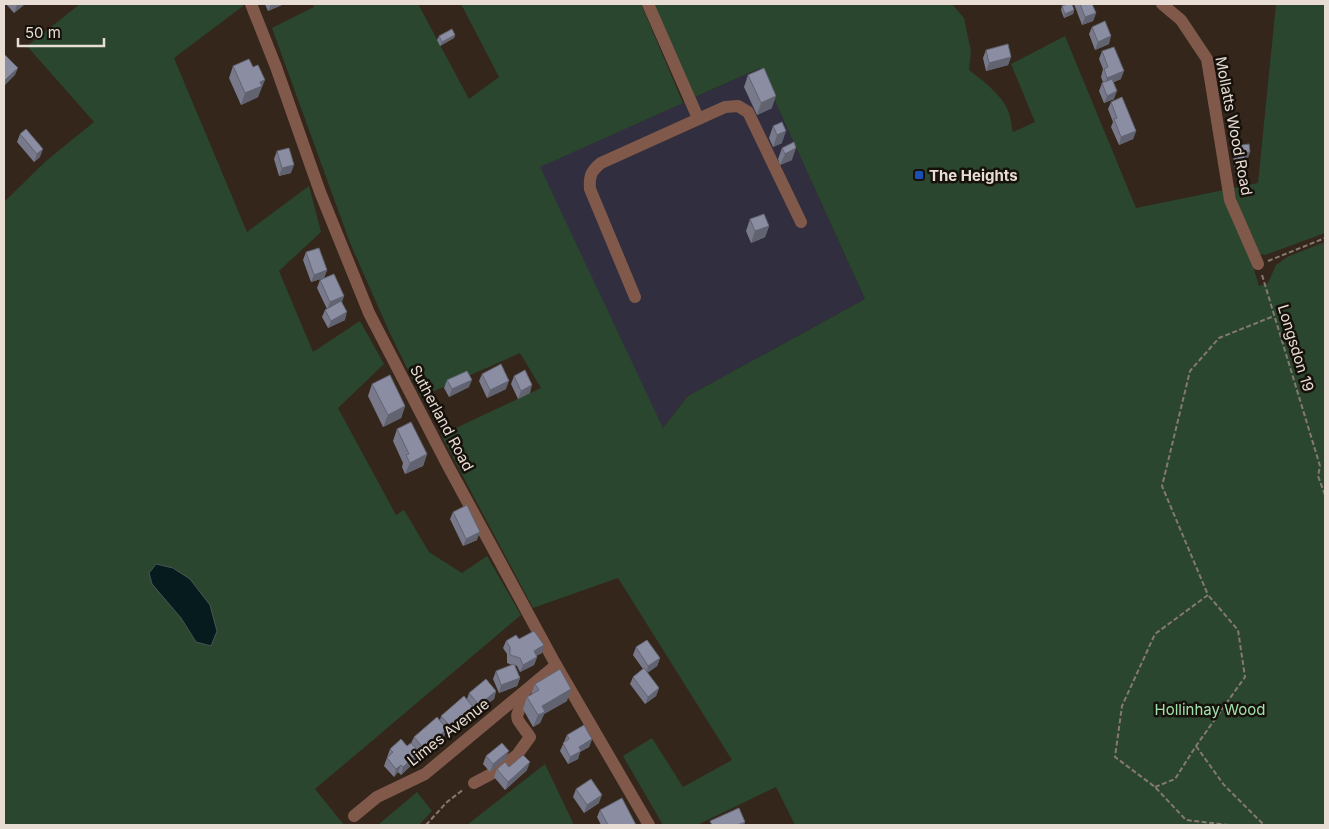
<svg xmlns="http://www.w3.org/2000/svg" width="1329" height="829" font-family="Inter,sans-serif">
  <rect width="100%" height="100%" fill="#34261a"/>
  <polygon fill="#312e3f" points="760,68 865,299 688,396 662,429 539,167"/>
  <g fill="#2a462f">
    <polygon points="80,4 242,4 243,6 174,58 247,232 309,186 321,232 279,271 313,352 360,321 384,364 338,408 396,515 404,510 429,552 462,573 487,556 521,615 315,789 344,825 4,825 4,202 46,161 94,122 27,46"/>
    <path d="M313 4H418L469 99 499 77 461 4H641L683 103 540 167 663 428 688 396 865 299 760 68 695 97 653 4H952L964 18 971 51 969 70C983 81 1003 95 1009 113 1011 119 1011 126 1013 132L1035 122 1011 64 1065 36 1136 208 1224 190 1250 256 1259 286 1268 283 1276 265 1287 257 1325 242V825H795L776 787 697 825H663L623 756 652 738 683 787 732 760 618 578 533 608 441 435 541 388 520 353 421 397 388 329 350 243 272 28 314 7Z"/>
    <polygon points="1276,4 1325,4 1325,233 1265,255 1258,254 1240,215 1234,188 1258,183"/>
    <polygon points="545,764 574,825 467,825"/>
    <polygon points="417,792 432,811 419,825 378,825"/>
  </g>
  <polygon fill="#061b1d" stroke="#4a5554" points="156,564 173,568 190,579 210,605 217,631 211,646 196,642 181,618 152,584 149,573"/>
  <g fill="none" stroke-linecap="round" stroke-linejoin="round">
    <g stroke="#85796f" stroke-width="2" stroke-dasharray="5 2.5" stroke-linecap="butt">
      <polyline points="1268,261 1325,238"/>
      <polyline points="1262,275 1320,466 1318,476 1325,495"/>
      <polyline points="1196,746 1224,785 1264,825"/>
      <polyline points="1155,787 1175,779 1196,746 1245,677 1238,630 1208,595"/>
      <polyline points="426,825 447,802 464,789"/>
      <polyline points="1229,825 1186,820 1155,787 1115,757 1122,706 1155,634 1208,595 1162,486 1190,371 1219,338 1274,316"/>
    </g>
    <g stroke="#81594b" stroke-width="12">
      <polyline points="251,4 276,67 320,192 369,313 447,464 556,665 649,825"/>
      <polyline points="648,4 698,118"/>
      <polyline points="1162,4 1181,20 1207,59 1230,200 1258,264"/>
      <path d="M635 297 590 189C589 176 591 171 601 163L725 107 738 106 748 112 801 222"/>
      <path d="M474 783 495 772 517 755 530 737C526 731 521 725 518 720 514 711 526 706 523 693"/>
      <polyline points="354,816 377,797 425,774 556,665"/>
    </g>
  </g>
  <g fill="#787a8b">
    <polygon points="6,4 25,4 14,13"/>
    <polygon points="265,4 284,4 268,11"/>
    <polygon points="1074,4 1092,4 1096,13 1093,21 1082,25"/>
    <polygon points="1062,6 1074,10 1073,14 1064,18 1061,10"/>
    <polygon points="1092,27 1109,44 1095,50 1089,34"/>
    <polygon points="455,35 454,38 440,46 437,40 439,36"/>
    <polygon points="986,50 1011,57 1008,65 986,71 983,58"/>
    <polygon points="1102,51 1121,79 1114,82 1114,99 1104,103 1099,91 1102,83 1103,82 1101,77 1103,69 1099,59"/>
    <polygon points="233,66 260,92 259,92 258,97 241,105 229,78"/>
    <polygon points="748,75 772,108 757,115 744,87"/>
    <polygon points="1111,102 1136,131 1133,139 1119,145 1111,127 1113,122 1108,109"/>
    <polygon points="773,126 782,143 773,147 769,138"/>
    <polygon points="20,134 40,157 34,162 17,142"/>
    <polygon points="1235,146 1250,152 1247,160 1245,160 1243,172 1235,173 1233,154"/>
    <polygon points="782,148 792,160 780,165 778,159"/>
    <polygon points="277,151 291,173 279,176 274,159"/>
    <polygon points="750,219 769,226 765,237 751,243 746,231"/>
    <polygon points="306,252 327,270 324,278 311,282 303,260"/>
    <polygon points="320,280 344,296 342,301 345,320 328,328 322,317 325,310 327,309 317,288"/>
    <polygon points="482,374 506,389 487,398 479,381"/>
    <polygon points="514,376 530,393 518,399 511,384"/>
    <polygon points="447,380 469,387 449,397 444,388"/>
    <polygon points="372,384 405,406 401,418 383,427 368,396"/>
    <polygon points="397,429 427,454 423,466 405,474 402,467 403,463 393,441"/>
    <polygon points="453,512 477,540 463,546 450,519"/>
    <polygon points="519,639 542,653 536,656 537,657 534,665 520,672 517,666 515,665 520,678 517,686 499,693 493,679 496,671 512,665 507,663 507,654 503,648 506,641"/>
    <polygon points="636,647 660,658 657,666 647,673 659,688 656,696 645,704 630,684 633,677 643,669 633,655"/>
    <polygon points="535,684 567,701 544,714 540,723 533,727 523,709 527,697 531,695"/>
    <polygon points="496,691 494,699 476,713 473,710 471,716 448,735 446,732 444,736 421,756 419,754 417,760 401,775 398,772 394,777 384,766 390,749 407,746 411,743 414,737 440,720 441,716 467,699 469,693"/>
    <polygon points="567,735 592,739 589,747 580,752 578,759 568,764 560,751"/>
    <polygon points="486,756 506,758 490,772 483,764"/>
    <polygon points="509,767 527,770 505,790 494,777 497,769"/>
    <polygon points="576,789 599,803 584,813 573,797"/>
    <polygon points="600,810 636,825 601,825 597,817"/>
  </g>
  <g fill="#616371">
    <polygon points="19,4 25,4 14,13 17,5"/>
    <polygon points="271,4 284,4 268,11"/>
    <polygon points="1074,10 1073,14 1064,18 1065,14"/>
    <polygon points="1096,13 1093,21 1082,25 1085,17"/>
    <polygon points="455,35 454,38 440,46 442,42"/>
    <polygon points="1111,36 1109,44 1095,50 1098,42"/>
    <polygon points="1011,57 1008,65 986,71 989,63"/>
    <polygon points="18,68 15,75 4,86 4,81"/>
    <polygon points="1124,71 1121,79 1104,86 1107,78"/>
    <polygon points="265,80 258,97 241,105 245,93 260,82"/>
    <polygon points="1117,91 1114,99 1104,103 1107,96"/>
    <polygon points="776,96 772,108 757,115 761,103"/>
    <polygon points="786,131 782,143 773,147 777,135"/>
    <polygon points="1136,131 1133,139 1119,145 1121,137"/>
    <polygon points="796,148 792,160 780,165 785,154"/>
    <polygon points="43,149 40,157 34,162 37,154"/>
    <polygon points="1250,152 1247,160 1242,160 1244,153"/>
    <polygon points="1246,164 1243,172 1235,173 1238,165"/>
    <polygon points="294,165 291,173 279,176 282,168"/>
    <polygon points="769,226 765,237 751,243 755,231"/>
    <polygon points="327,270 324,278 311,282 314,275"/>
    <polygon points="344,296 341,304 327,310 330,302"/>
    <polygon points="347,312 345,320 328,328 331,321"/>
    <polygon points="472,380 469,387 449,397 452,389"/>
    <polygon points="509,381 506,389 487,398 490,390"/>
    <polygon points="532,385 530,393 518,399 521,391"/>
    <polygon points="405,406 401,418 383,427 388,415"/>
    <polygon points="427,454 423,466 405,474 410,463"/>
    <polygon points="480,532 477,540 463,546 466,539"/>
    <polygon points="544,645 542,653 531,658 534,651"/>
    <polygon points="537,657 534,665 520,672 523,665"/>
    <polygon points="660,658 657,666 646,674 648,666"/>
    <polygon points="520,678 517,686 499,693 501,685"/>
    <polygon points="659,688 656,696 645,704 648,697"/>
    <polygon points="571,689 567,701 544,714 540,723 533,727 542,706"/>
    <polygon points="496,691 494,699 476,713 479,705"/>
    <polygon points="474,708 471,716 448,735 451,727"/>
    <polygon points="447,729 444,736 421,756 424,749"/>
    <polygon points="592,739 589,747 580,752 578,759 568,764 570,757 579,747"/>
    <polygon points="509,751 506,758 490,772 493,764"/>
    <polygon points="420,752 417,760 401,775 403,767"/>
    <polygon points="530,762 527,770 505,790 508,782"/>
    <polygon points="401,765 398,772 394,777 396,769"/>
    <polygon points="602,795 599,803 584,813 587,805"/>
    <polygon points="745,822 744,825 737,825"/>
  </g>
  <g fill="#8b8ea2" stroke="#616371">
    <polygon points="1068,4 1072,4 1074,10 1065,14 1062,6"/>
    <polygon points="1080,4 1092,4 1096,13 1085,17"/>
    <polygon points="1105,21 1111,36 1098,42 1092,27"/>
    <polygon points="452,29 455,35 442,42 439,36"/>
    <polygon points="1008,44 1011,57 989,63 986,50"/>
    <polygon points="1114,47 1124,71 1107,78 1104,69 1108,67 1102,51"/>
    <polygon points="5,55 18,68 4,81 4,56"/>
    <polygon points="249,59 253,67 258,65 265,80 260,82 262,86 245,93 233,66"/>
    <polygon points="764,68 776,96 761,103 748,75"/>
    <polygon points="1112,79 1117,91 1107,96 1102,83"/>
    <polygon points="1122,97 1136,131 1121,137 1114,119 1117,118 1111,102"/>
    <polygon points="782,122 786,131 777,135 773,126"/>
    <polygon points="26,129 43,149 37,154 20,134"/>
    <polygon points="794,142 796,148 785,154 782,148"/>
    <polygon points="1249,144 1250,152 1244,153 1246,164 1238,165 1235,146"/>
    <polygon points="289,148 294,165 282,168 277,151"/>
    <polygon points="764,214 769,226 755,231 750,219"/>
    <polygon points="319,248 327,270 314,275 306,252"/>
    <polygon points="334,274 344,296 330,302 320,280"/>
    <polygon points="341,301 347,312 331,321 325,310"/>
    <polygon points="501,364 509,381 490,390 482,374"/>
    <polygon points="525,370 532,385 521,391 514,376"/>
    <polygon points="467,371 472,380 452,389 447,380"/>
    <polygon points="390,375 405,406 388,415 372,384"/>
    <polygon points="411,422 427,454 410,463 406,455 409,454 397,429"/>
    <polygon points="467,505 480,532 466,539 453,512"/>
    <polygon points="534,631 544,645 534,651 537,657 523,665 520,658 510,655 510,647 506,641 516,635 519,639"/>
    <polygon points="647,640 660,658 648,666 636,647"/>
    <polygon points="514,664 520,678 501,685 496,671"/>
    <polygon points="644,668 659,688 648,697 633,677"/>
    <polygon points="560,669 571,689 542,706 545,712 538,715 527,697 539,690 535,684"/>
    <polygon points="486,679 496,691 479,705 469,693"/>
    <polygon points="464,696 474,708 451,727 441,716"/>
    <polygon points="437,717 447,729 424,749 414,737"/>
    <polygon points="584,725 592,739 579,747 581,751 570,757 563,743 569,739 567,735"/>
    <polygon points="401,739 407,746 411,743 420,752 403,767 401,765 396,769 387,758 393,752 390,749"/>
    <polygon points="502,743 509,751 493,764 486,756"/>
    <polygon points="523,755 530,762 508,782 497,769 505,762 509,767"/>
    <polygon points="591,779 602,795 587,805 576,789"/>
    <polygon points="622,798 636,825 608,825 600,810"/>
    <polygon points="739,808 745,822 737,825 712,825 710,821"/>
  </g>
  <rect fill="#1a4fb4" stroke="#17110b" stroke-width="2" x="914" y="170" width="10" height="10" rx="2.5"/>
  <g text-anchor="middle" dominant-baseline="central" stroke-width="5" stroke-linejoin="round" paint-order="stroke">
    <g font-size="15" fill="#e7ddd5" stroke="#17110b">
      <text transform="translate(1234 126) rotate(79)">Mollatts Wood Road</text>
      <text transform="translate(1296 348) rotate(73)">Longsdon 19</text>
      <text transform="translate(442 418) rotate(62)">Sutherland Road</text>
      <text transform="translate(448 732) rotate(-38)">Limes Avenue</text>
    </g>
    <g font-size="15" font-weight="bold" fill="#e7ddd5" stroke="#17110b" text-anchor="start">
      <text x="929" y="175">The Heights</text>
    </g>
    <g font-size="15" fill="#a1e1ac" stroke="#17110b">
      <text x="1210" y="709">Hollinhay Wood</text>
    </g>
  </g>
  <rect width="1329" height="829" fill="none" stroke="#e7ddd5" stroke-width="10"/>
  <path d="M18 38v8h86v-8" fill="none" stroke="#e7ddd5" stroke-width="2.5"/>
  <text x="25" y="38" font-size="15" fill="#e7ddd5" stroke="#17110b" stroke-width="4" paint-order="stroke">50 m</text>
</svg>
